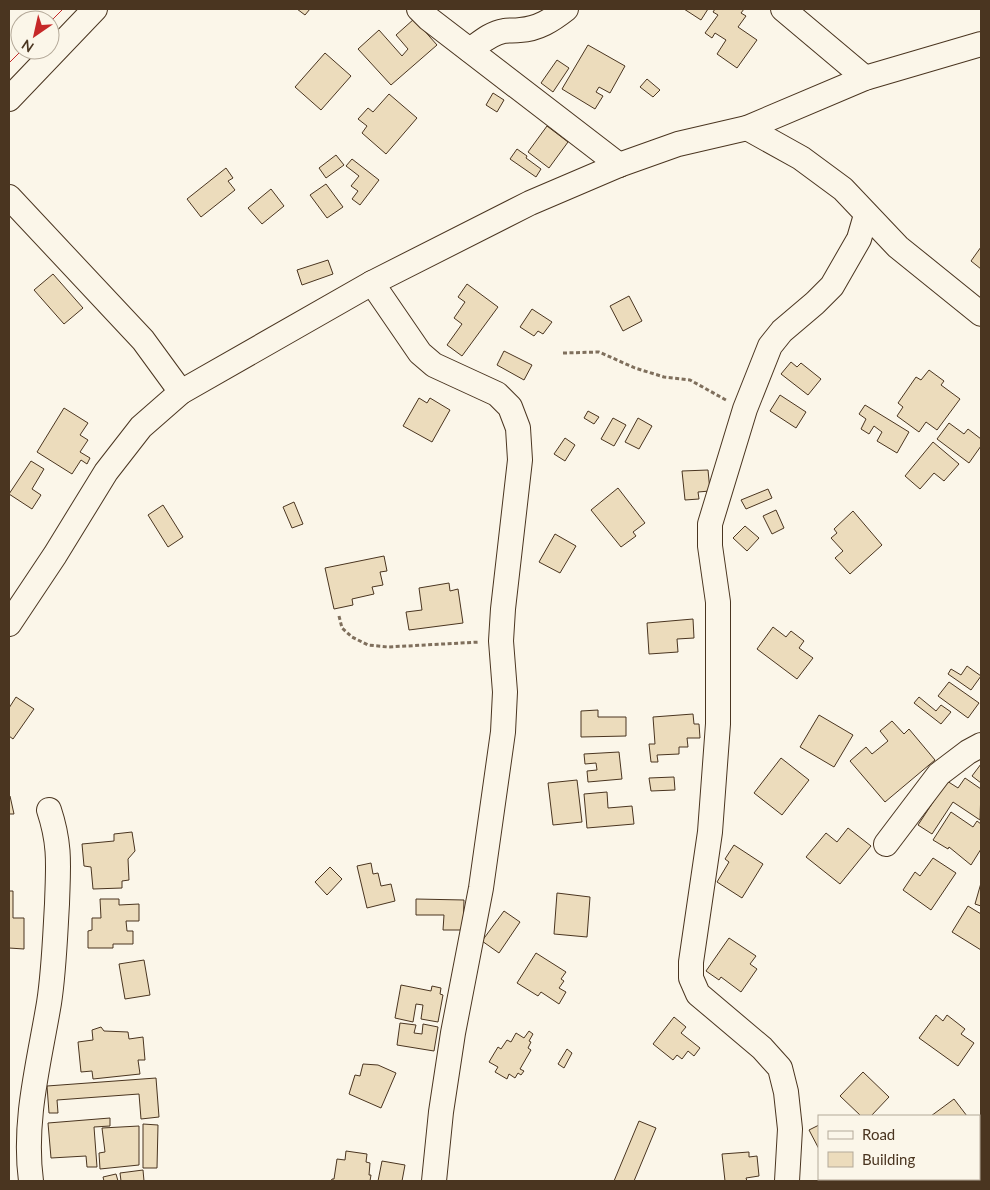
<svg xmlns="http://www.w3.org/2000/svg" width="990" height="1190" font-family="Lato,sans-serif">
	<style>
		.building { fill: #ecdcbc; stroke: #4a3520 }
		.lines { fill: none; stroke-linecap: round; stroke-linejoin: round }
		.minor-casing { stroke: #4a3520; stroke-width: 26 }
		.path { stroke: #7f6f5c; stroke-width: 3; stroke-dasharray: 4 2.5; stroke-linecap: butt }
		.minor { stroke: #fbf6e9; stroke-width: 24 }
		.power { stroke: #c62828; stroke-width: 1; stroke-dasharray: 18 4 2.5 4; stroke-linecap: butt }
	</style>
	<rect width="100%" height="100%" fill="#fbf6e9"/>
	<g class="building">
		<polygon points="297,9 310,9 305,15"/>
		<polygon points="684,9 708,9 701,20"/>
		<polygon points="715,9 744,9 741,13 746,16 738,27 757,40 737,68 717,54 726,40 715,33 712,38 705,33 718,15 713,12"/>
		<polygon points="414,19 437,45 391,85 358,49 379,30 402,56 408,49 396,35"/>
		<polygon points="588,45 625,66 610,93 599,87 596,92 603,96 595,109 562,89"/>
		<polygon points="325,53 351,76 321,110 295,87"/>
		<polygon points="557,60 569,68 553,92 541,83"/>
		<polygon points="647,79 660,90 653,97 640,87"/>
		<polygon points="493,93 504,100 497,112 486,105"/>
		<polygon points="389,94 417,118 386,154 362,133 367,126 358,119 368,108 373,112"/>
		<polygon points="547,126 568,142 549,168 528,152"/>
		<polygon points="517,149 527,156 526,158 541,169 536,177 510,159"/>
		<polygon points="336,155 344,165 326,178 319,168"/>
		<polygon points="352,159 379,180 360,205 352,199 358,191 351,186 359,176 346,166"/>
		<polygon points="226,168 233,178 228,181 235,190 201,217 187,199"/>
		<polygon points="326,184 343,207 327,218 310,195"/>
		<polygon points="271,189 284,206 262,224 248,208"/>
		<polygon points="981,247 981,269 971,261"/>
		<polygon points="328,260 333,274 302,285 297,270"/>
		<polygon points="53,274 83,308 64,324 34,290"/>
		<polygon points="467,284 498,307 462,356 447,345 462,324 454,318 465,302 458,297"/>
		<polygon points="629,296 642,321 623,331 610,306"/>
		<polygon points="532,309 552,322 543,334 538,331 534,336 520,327"/>
		<polygon points="504,351 532,365 524,380 497,365"/>
		<polygon points="791,362 797,367 801,363 821,379 808,395 781,374"/>
		<polygon points="929,370 944,381 941,385 960,399 937,430 926,422 919,432 897,416 903,407 898,403 916,377 921,380"/>
		<polygon points="780,395 806,412 796,428 770,411"/>
		<polygon points="419,398 427,403 430,398 450,410 432,442 403,426"/>
		<polygon points="865,405 909,432 897,453 877,441 882,432 874,426 869,434 861,429 866,419 859,414"/>
		<polygon points="64,408 88,423 80,435 88,440 80,452 90,458 87,464 81,460 72,474 37,452"/>
		<polygon points="588,411 599,417 594,424 584,418"/>
		<polygon points="613,418 626,425 614,446 601,439"/>
		<polygon points="638,418 652,426 639,449 625,442"/>
		<polygon points="949,423 964,434 968,429 981,439 981,446 969,463 937,439"/>
		<polygon points="565,438 575,445 565,461 554,454"/>
		<polygon points="933,442 959,464 944,481 934,473 920,489 905,476"/>
		<polygon points="31,461 44,469 32,489 41,495 32,509 9,494"/>
		<polygon points="708,470 710,491 698,492 699,499 685,500 682,471"/>
		<polygon points="618,488 645,523 633,532 636,536 621,547 591,510"/>
		<polygon points="768,489 772,498 746,509 741,500"/>
		<polygon points="294,502 303,524 292,528 283,507"/>
		<polygon points="163,505 183,537 168,547 148,515"/>
		<polygon points="776,510 784,528 772,534 763,516"/>
		<polygon points="853,511 882,545 850,574 835,558 843,551 831,538 837,533 834,529"/>
		<polygon points="745,526 759,538 747,551 733,538"/>
		<polygon points="555,534 576,546 560,573 539,562"/>
		<polygon points="384,556 387,571 380,572 383,585 372,587 374,594 352,599 353,605 334,609 325,568"/>
		<polygon points="449,583 450,591 458,589 463,623 409,630 406,612 422,610 419,588"/>
		<polygon points="693,619 694,638 677,639 678,652 649,654 647,623"/>
		<polygon points="773,627 786,637 791,631 804,641 799,648 813,658 797,679 757,649"/>
		<polygon points="967,666 981,676 971,690 948,674 951,669 961,675"/>
		<polygon points="949,682 979,703 968,718 938,696"/>
		<polygon points="16,697 34,709 13,739 9,736 9,708"/>
		<polygon points="919,697 936,711 941,705 951,712 941,724 914,703"/>
		<polygon points="598,710 598,717 626,717 626,736 581,737 581,711"/>
		<polygon points="693,714 694,724 699,724 700,738 687,738 688,747 679,747 679,754 657,755 658,762 651,762 649,744 655,744 653,717"/>
		<polygon points="819,715 853,735 834,767 800,747"/>
		<polygon points="892,721 904,734 909,729 935,760 885,802 850,761 866,747 872,754 888,741 880,731"/>
		<polygon points="619,752 622,779 588,782 587,771 597,770 596,763 585,764 584,754"/>
		<polygon points="781,758 809,780 782,815 754,793"/>
		<polygon points="981,764 981,783 972,776"/>
		<polygon points="674,777 675,790 651,791 649,778"/>
		<polygon points="965,778 981,789 980,820 953,802 932,834 918,825 947,781 958,788"/>
		<polygon points="577,780 582,822 553,825 548,783"/>
		<polygon points="607,792 608,808 632,806 634,824 587,828 584,794"/>
		<polygon points="9,796 10,796 14,814 9,814"/>
		<polygon points="951,812 973,827 977,821 981,824 981,849 971,865 949,847 948,849 933,840"/>
		<polygon points="848,828 871,846 840,884 806,857 826,833 837,842"/>
		<polygon points="132,832 135,851 128,859 129,880 122,881 122,888 93,889 91,867 84,866 82,844 114,841 114,834"/>
		<polygon points="734,845 763,864 742,898 717,882 729,862 725,859"/>
		<polygon points="933,858 956,873 931,910 903,890 915,872 920,876"/>
		<polygon points="371,863 373,874 378,873 381,886 391,884 395,901 367,908 357,866"/>
		<polygon points="330,867 342,879 327,895 315,882"/>
		<polygon points="981,883 981,906 975,904"/>
		<polygon points="9,891 13,891 13,918 24,918 24,949 9,948"/>
		<polygon points="557,893 590,897 587,937 554,934"/>
		<polygon points="100,899 119,899 119,905 139,904 139,921 126,921 127,931 133,931 133,944 113,944 113,948 88,948 88,931 92,930 92,918 101,918"/>
		<polygon points="416,899 464,900 463,930 443,930 444,915 416,915"/>
		<polygon points="968,906 981,914 981,950 952,932"/>
		<polygon points="504,911 520,922 499,953 482,941"/>
		<polygon points="729,938 756,956 750,964 757,969 741,992 721,977 719,980 706,971"/>
		<polygon points="536,953 566,972 561,979 564,981 559,988 566,992 559,1004 541,992 538,996 517,983"/>
		<polygon points="144,960 150,995 125,999 119,964"/>
		<polygon points="401,985 431,991 432,986 441,988 440,994 443,995 438,1022 421,1019 423,1005 416,1004 413,1022 395,1018"/>
		<polygon points="936,1015 943,1021 947,1015 965,1029 961,1034 974,1043 958,1066 919,1038"/>
		<polygon points="674,1017 686,1027 681,1033 700,1048 694,1056 688,1051 682,1059 677,1055 673,1060 653,1044"/>
		<polygon points="400,1023 416,1025 414,1033 422,1034 423,1024 438,1027 434,1051 397,1045"/>
		<polygon points="101,1027 104,1031 128,1032 129,1039 143,1037 145,1060 138,1060 140,1074 93,1079 92,1071 81,1072 78,1042 93,1040 92,1030"/>
		<polygon points="529,1031 533,1034 529,1041 531,1042 528,1048 531,1050 520,1069 524,1071 521,1075 518,1073 515,1078 509,1074 507,1079 495,1072 498,1067 489,1062 498,1047 501,1049 507,1040 511,1042 516,1033 524,1038"/>
		<polygon points="567,1049 572,1053 564,1068 558,1064"/>
		<polygon points="363,1064 378,1065 396,1073 381,1108 349,1094 355,1075 360,1076"/>
		<polygon points="863,1072 889,1097 871,1116 861,1116 840,1096"/>
		<polygon points="156,1078 159,1117 141,1119 139,1094 57,1100 58,1113 49,1113 47,1086"/>
		<polygon points="954,1099 967,1116 931,1116"/>
		<polygon points="110,1118 110,1126 94,1127 97,1167 87,1167 86,1156 51,1158 48,1123"/>
		<polygon points="639,1121 656,1128 634,1181 614,1181"/>
		<polygon points="143,1124 158,1125 157,1168 143,1168"/>
		<polygon points="819,1125 819,1149 809,1130"/>
		<polygon points="139,1126 139,1165 100,1169 99,1153 105,1152 102,1128"/>
		<polygon points="346,1151 367,1154 366,1162 370,1163 369,1175 371,1175 370,1181 331,1181 332,1179 334,1179 337,1159 345,1160"/>
		<polygon points="749,1152 749,1157 757,1156 759,1176 746,1178 747,1181 725,1181 722,1154"/>
		<polygon points="382,1161 405,1165 402,1181 378,1181"/>
		<polygon points="143,1170 144,1181 121,1181 120,1173"/>
		<polygon points="116,1174 118,1181 104,1181 103,1177"/>
		<polygon points="832,1179 856,1179 857,1181 832,1181"/>
	</g>
	<g class="lines">
		<defs>
			<g id="minor">
				<polyline points="419,9 429,19 619,165"/>
				<polyline points="783,9 865,78"/>
				<path d="M470 50C480 43 491 33 504 31 509 30 515 31 520 30 538 29 552 20 566 9"/>
				<polyline points="9,99 95,9"/>
				<polyline points="747,128 801,158 843,189 898,247 981,314"/>
				<polyline points="9,197 143,340 181,392"/>
				<polyline points="372,283 420,353 434,365 497,394 510,407 518,428 520,460 503,609 501,641 505,692 503,732 481,888 453,1033 441,1112 434,1181"/>
				<polyline points="9,624 55,555 106,472 141,427 181,392 372,283 530,203 619,165 678,144 747,128 865,78 981,44"/>
				<polyline points="886,844 939,774 968,752 981,745"/>
				<polyline points="979,1157 981,1155"/>
				<path d="M31 1181C23 1121 39 1063 49 1003 54 971 55 937 57 904 58 868 61 846 49 810"/>
				<polyline points="787,1181 790,1129 786,1092 780,1068 762,1048 698,994 691,978 691,962 710,832 718,724 718,602 710,546 710,524 745,409 770,346 782,331 815,303 832,286 859,239 866,215"/>
				<polyline points="950,1181 953,1179"/>
			</g>
		</defs>
		<use href="#minor" class="minor-casing"/>
		<g class="path">
			<polyline points="563,353 599,352 635,368 664,377 690,380 726,400"/>
			<polyline points="339,616 342,628 352,637 368,645 388,647 480,642"/>
		</g>
		<use href="#minor" class="minor"/>
		<g class="power">
			<polyline points="50,22 63,9"/>
			<polyline points="9,63 22,50"/>
		</g>
	</g>
	<rect width="990" height="1190" fill="none" stroke="#4a3520" stroke-width="20"/>
	<rect x="818" y="1115" width="162" height="65" fill="#fbf6e9" stroke="#b4a999"/>
	<rect x="828" y="1131" width="25" height="8" fill="#fbf6e9" stroke="#b4a999"/>
	<text x="862" y="1140" font-size="15" fill="#4a3520">Road</text>
	<rect x="828" y="1152" width="25" height="15" fill="#ecdcbc" stroke="#b4a999"/>
	<text x="862" y="1165" font-size="15" fill="#4a3520">Building</text>
	<g transform="translate(35 35) rotate(214)"><circle r="24" fill="#fbf6e9" stroke="#b4a999"/>
	<path d="M0-4L9 19L0 12L-9 19Z" fill="#c62828"/>
	<text y="-8" font-size="14" font-weight="bold" text-anchor="middle" fill="#4a3520">N</text>
	</g>
</svg>
